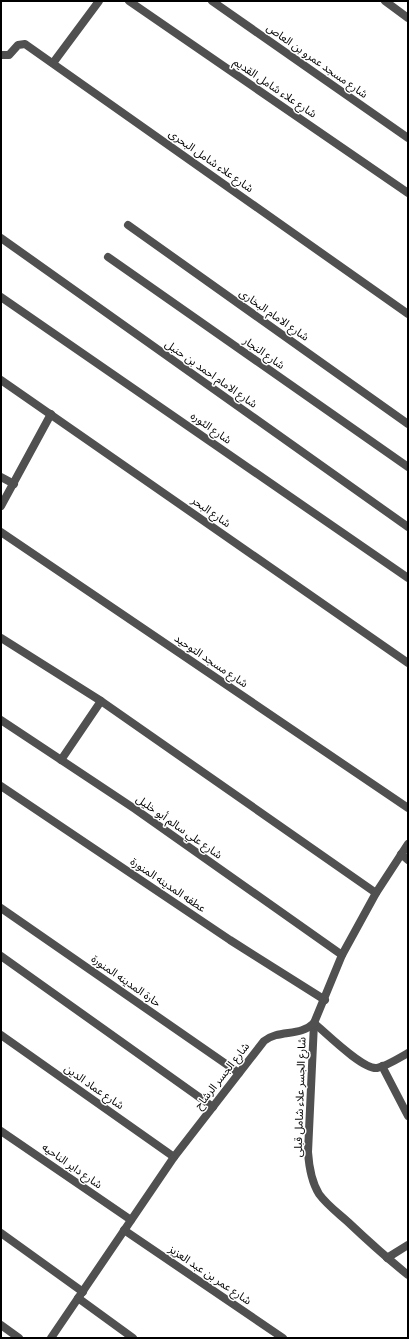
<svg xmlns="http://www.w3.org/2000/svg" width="409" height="1339" font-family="'Roboto Condensed','Noto Sans Arabic',sans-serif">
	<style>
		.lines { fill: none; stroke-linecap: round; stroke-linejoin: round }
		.minor { stroke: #505050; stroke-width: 8 }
		.labels { text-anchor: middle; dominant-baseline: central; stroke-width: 3; stroke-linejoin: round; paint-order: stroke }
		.street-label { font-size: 11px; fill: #000; stroke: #fff }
	</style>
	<rect width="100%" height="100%" fill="#fff"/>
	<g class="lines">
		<g class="minor">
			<polyline points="129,1 408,193"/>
			<polyline points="212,1 408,138"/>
			<polyline points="385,1 408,18"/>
			<polyline points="1,55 9,55 18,45 25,44 408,314"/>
			<polyline points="53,63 99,1"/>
			<polyline points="128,225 408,424"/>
			<polyline points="1,238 408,527"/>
			<polyline points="108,257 408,467"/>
			<polyline points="1,297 408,578"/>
			<polyline points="1,380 408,663"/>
			<polyline points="1,477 14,484"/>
			<polyline points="1,506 51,414"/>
			<polyline points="1,532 408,808"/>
			<polyline points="1,638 101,701 376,893"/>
			<polyline points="1,720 135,809 342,955"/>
			<polyline points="61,760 101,701"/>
			<polyline points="1,786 230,940 325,1000"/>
			<polyline points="401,854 408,860"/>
			<polyline points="1,908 239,1073"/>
			<polyline points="1,956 213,1107"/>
			<path d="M314 1023 308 1152C309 1167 311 1181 319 1194 327 1205 338 1213 348 1222 367 1240 387 1258 408 1275"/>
			<path d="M314 1023C326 1033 363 1070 377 1068 387 1066 399 1058 408 1053"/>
			<polyline points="1,1035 174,1157"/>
			<polyline points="382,1066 408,1116"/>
			<polyline points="1,1131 131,1220"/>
			<polyline points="124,1230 283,1338"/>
			<polyline points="1,1233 83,1292"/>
			<polyline points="387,1258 408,1245"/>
			<polyline points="78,1298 133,1338"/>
			<polyline points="1,1325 19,1338"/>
			<path d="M51 1338 174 1157 264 1041C279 1029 300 1037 314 1023L342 955 376 893 408 844"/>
		</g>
	</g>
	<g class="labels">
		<g class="street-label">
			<text transform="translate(317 61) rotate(35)">شارع مسجد عمرو بن العاص</text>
			<text transform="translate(275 88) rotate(34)">شارع علاء شامل القديم</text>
			<text transform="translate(211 161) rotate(35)">شارع علاء شامل البحرى</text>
			<text transform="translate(274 315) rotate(35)">شارع الامام البخارى</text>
			<text transform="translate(264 353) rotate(35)">شارع النجار</text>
			<text transform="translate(211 374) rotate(35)">شارع الامام احمد بن حنبل</text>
			<text transform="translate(211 428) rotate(35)">شارع الثوره</text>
			<text transform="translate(211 512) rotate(35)">شارع البحر</text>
			<text transform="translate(211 661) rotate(34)">شارع مسجد التوحيد</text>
			<text transform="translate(179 827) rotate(35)">شارع علي سالم أبو خليل</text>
			<text transform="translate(168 885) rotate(34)">عطفه المدينه المنورة</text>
			<text transform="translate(126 981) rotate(35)">حارة المدينه المنورة</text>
			<text transform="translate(222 1076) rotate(-52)">شارع الجسر الرشاح</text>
			<text transform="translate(94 1087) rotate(35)">شارع عماد الدين</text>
			<text transform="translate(300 1097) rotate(-88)">شارع الجسر علاء شامل قبلى</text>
			<text transform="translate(72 1166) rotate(35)">شارع داير الناحيه</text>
			<text transform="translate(210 1275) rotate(34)">شارع عمر بن عبد العزيز</text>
		</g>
	</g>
	<rect width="409" height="1339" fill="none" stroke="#000000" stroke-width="4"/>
</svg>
